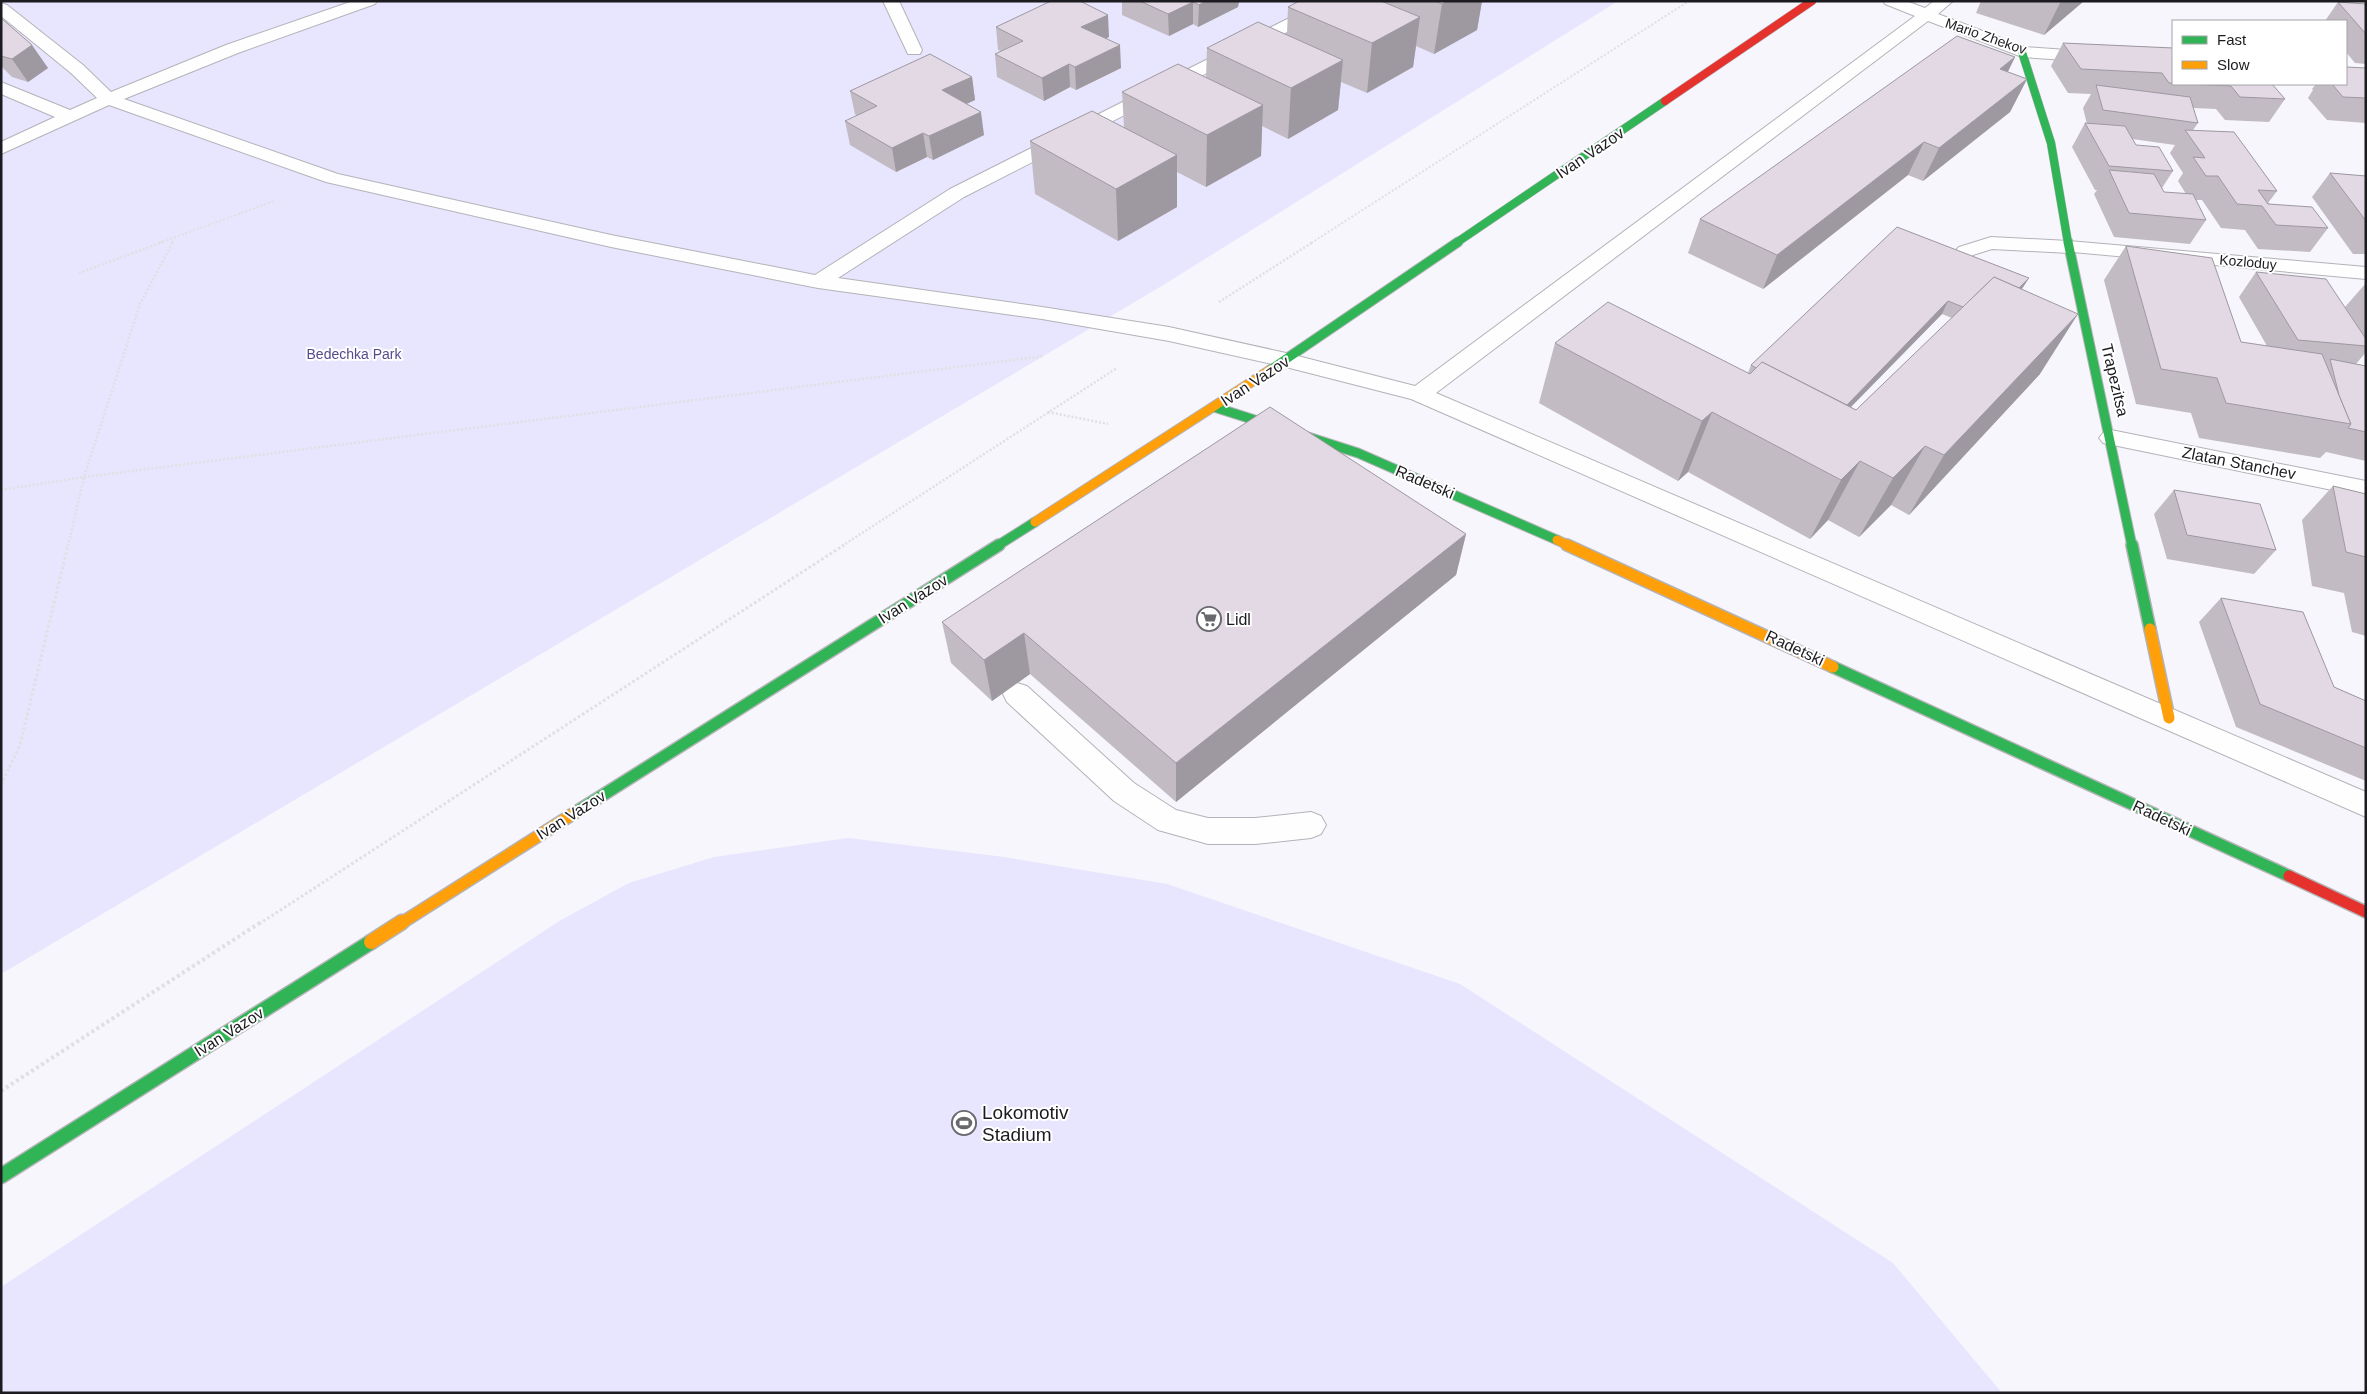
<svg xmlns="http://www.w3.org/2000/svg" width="2367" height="1394" font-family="Helvetica,sans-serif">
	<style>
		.green { fill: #e8e5fe }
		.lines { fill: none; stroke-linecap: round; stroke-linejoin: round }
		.lane-casing { stroke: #b3b3b8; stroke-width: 2 }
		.street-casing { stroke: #b3b3b8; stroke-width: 2 }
		.fast-far3-casing { stroke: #b3b3b8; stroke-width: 9 }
		.fast-far2-casing { stroke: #b3b3b8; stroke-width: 11 }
		.fast-far1-casing { stroke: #b3b3b8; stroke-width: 14 }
		.fast-casing { stroke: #b3b3b8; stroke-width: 17 }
		.slow-far2-casing { stroke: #b3b3b8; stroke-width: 11 }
		.slow-far1-casing { stroke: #b3b3b8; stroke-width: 14 }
		.slow-casing { stroke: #b3b3b8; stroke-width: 17 }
		.jam-far1-casing { stroke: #b3b3b8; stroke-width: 9 }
		.jam-casing { stroke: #b3b3b8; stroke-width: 14 }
		.path-far3 { stroke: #e0e0e2; stroke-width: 2; stroke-dasharray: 2 2; stroke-linecap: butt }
		.path-far2 { stroke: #e0e0e2; stroke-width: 2.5; stroke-dasharray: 2 2; stroke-linecap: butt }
		.path-far1 { stroke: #e0e0e2; stroke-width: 3; stroke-dasharray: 2.5 2.5; stroke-linecap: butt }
		.path { stroke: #e0e0e2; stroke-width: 4; stroke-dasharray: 3 3; stroke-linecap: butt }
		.lane { fill: #fefeff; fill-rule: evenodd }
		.street { fill: #fefeff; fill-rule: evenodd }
		.fast-far3 { stroke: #30b455; stroke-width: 8 }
		.fast-far2 { stroke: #30b455; stroke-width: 9 }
		.fast-far1 { stroke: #30b455; stroke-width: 11 }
		.fast { stroke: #30b455; stroke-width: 14 }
		.slow-far2 { stroke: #ff9f0a; stroke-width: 9 }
		.slow-far1 { stroke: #ff9f0a; stroke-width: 11 }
		.slow { stroke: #ff9f0a; stroke-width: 14 }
		.jam-far1 { stroke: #e5322d; stroke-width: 8 }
		.jam { stroke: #e5322d; stroke-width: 11 }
		.wall { fill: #c2bbc4; fill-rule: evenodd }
		.shaded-wall { fill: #9e98a0 }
		.building { fill: #e2d9e4; stroke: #9e98a0 }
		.labels { text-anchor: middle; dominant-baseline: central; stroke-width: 4; stroke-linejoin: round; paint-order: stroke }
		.far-street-label { font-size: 14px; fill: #1b1b20; stroke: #fff }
		.far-park-label { font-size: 14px; fill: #564a8d; stroke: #fff }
		.street-label { font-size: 16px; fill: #1b1b20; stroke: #fff }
		.poi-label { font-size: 16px; fill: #1b1b20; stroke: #fff; text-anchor: start }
		.near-poi-label { font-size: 19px; fill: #1b1b20; stroke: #fff; text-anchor: start }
	</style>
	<rect width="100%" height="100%" fill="#f6f6fc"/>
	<g class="green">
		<polygon points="1,1 1618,1 1165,284 1,974"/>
		<polygon points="848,838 1004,857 1167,884 1460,984 1893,1263 2002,1393 1,1393 1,1287 561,920 629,883 714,857"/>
	</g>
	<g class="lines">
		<defs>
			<g id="lane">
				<polygon points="353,1 377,1 375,4 238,53 124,99 338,174 611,235 815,275 950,189 1323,1 1344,1 1342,4 964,197 838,278 1042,307 1169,327 1286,353 1294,355 1297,360 1294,365 1286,367 1169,341 1042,319 818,288 611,247 326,182 109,105 1,154 1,142 55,117 1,94 1,82 70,110 97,98 71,73 1,16 1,3 7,5 83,65 111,92 226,45"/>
				<polygon points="883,1 899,1 922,50 920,54 908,54"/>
				<polygon points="1991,237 2069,241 2076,243 2079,247 2076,251 2069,253 1992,249 1973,255 1960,267 1953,269 1946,267 1943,263 1959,247"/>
				<polygon points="1017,683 1027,686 1134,783 1176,810 1208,818 1255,818 1311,812 1321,816 1326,825 1321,834 1311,838 1255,844 1208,844 1158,830 1114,801 1007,702 1003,694 1007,686"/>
			</g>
			<g id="street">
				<polygon points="1883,1 1906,1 1925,8 1934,1 1953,1 1938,14 2025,47 2095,52 2101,53 2104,57 2101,61 2095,62 2022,57 1928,21 1436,393 2366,792 2366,817 1411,399 1278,365 1275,360 1278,355 1286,353 1415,386 1915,16 1885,4"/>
				<polygon points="2069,241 2366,267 2366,279 2062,251 2059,247 2062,243"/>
				<polygon points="2111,430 2366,481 2366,497 2103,443 2099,438 2103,433"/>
			</g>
			<g id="fast-far3">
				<polyline points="2022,52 2051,143 2068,243"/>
				<polyline points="1456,243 1665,101"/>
			</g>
			<g id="fast-far2">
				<polyline points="2068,242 2132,546"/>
				<polyline points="1270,370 1458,242"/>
				<polyline points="1214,407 1358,453 1557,540"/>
				<polyline points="997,546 1035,522"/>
			</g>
			<g id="fast-far1">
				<polyline points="2132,545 2150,629"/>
				<polyline points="1833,667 2289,876"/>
				<polyline points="576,812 999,545"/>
			</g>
			<polyline id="fast" points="1,1176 371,942"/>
			<g id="slow-far2">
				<polyline points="1035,522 1270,370"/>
				<polyline points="1557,540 1570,546"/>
			</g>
			<g id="slow-far1">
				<polyline points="1567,545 1833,667"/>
				<polyline points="2150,629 2169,718"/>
				<polyline points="400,924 576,812"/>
			</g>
			<polyline id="slow" points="371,942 402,922"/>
			<polyline id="jam-far1" points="1665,101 1812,1"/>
			<polyline id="jam" points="2289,876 2366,912"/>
		</defs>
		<use href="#lane" class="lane-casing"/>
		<use href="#street" class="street-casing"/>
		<use href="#fast-far3" class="fast-far3-casing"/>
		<use href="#fast-far2" class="fast-far2-casing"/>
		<use href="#fast-far1" class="fast-far1-casing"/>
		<use href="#fast" class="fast-casing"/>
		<use href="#slow-far2" class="slow-far2-casing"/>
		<use href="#slow-far1" class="slow-far1-casing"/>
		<use href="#slow" class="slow-casing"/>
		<use href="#jam-far1" class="jam-far1-casing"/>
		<use href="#jam" class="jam-casing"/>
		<g class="path-far3">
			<polyline points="159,243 274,201"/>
			<polyline points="172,243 174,240"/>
			<polyline points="1311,243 1689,1"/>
		</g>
		<g class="path-far2">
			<polyline points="79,273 163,242"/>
			<polyline points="1219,302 1313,242"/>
			<polyline points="1048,412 1108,424"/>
			<polyline points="1,490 84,477 1044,356"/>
			<polyline points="68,546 84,477 140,304 173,242"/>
			<polyline points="842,546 1117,368"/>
		</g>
		<g class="path-far1">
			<polyline points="1,785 20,745 68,545"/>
			<polyline points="259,924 844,545"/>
		</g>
		<polyline class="path" points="1,1091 261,922"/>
		<use href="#lane" class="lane"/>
		<use href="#street" class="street"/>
		<use href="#fast-far3" class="fast-far3"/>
		<use href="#fast-far2" class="fast-far2"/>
		<use href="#fast-far1" class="fast-far1"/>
		<use href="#fast" class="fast"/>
		<use href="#slow-far2" class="slow-far2"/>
		<use href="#slow-far1" class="slow-far1"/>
		<use href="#slow" class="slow"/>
		<use href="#jam-far1" class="jam-far1"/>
		<use href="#jam" class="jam"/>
	</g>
	<g class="wall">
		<polygon points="1122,1 1239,1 1238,7 1198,27 1193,24 1169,36 1122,15"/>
		<polygon points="1299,1 1482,1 1477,30 1434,54 1416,46 1413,67 1367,93 1341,82 1338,110 1288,139 1262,126 1261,156 1206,187 1177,172 1177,207 1118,241 1035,194 1030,141 1124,127 1122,92 1206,77 1207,48 1287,34 1288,7"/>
		<polygon points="1981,1 2084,1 2044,35 1976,13"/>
		<polygon points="2338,2 2366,4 2366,64 2355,63 2346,52 2346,21 2325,21"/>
		<polygon points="1,18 48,68 28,82 12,77 1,66"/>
		<polygon points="996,27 1109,37 1106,39 1121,68 1076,90 1070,87 1044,101 997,77 995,54 1001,51 998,50"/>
		<path d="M2063 43 2173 48V84H2272L2285 99 2269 122 2225 120 2216 109 2193 108 2198 123 2193 130 2277 191 2268 203 2328 228 2310 252 2258 249 2245 230 2221 228 2202 200H2196L2206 220 2190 244 2114 237 2094 194 2097 190H2095L2072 147 2085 123 2087 124 2083 108 2091 94 2068 93 2051 66ZM2132 139 2175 145 2170 153 2183 173 2178 181 2186 194 2164 192 2162 188 2173 171 2136 145Z"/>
		<polygon points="2015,57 2008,72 2027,79 2010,112 1923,181 1908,175 1763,289 1688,253 1700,219"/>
		<polygon points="2366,68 2366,123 2327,120 2308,98 2313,90 2312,89 2316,84 2346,84"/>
		<polygon points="972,77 975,100 966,104 984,135 933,160 927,157 896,172 850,145 845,121 857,116 855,114 850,91"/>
		<polygon points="2330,173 2366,176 2366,254 2353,254 2312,197"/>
		<path d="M1897 227 2029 278 2022 289 2040 374 1909 515 1891 505 1859 537 1828 520 1810 539 1688 472 1678 481 1539 403 1555 343 1748 373 1751 365ZM1942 314 1952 318 1856 410 1851 407Z"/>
		<polygon points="2126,246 2241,342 2267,346 2239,297 2256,272 2354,321 2345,307 2366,283 2366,352 2356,364 2366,366 2366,461 2326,452 2320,458 2199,438 2191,413 2136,404 2104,280"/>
		<polygon points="2333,486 2366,494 2366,636 2352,632 2344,593 2312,586 2302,520"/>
		<polygon points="2174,490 2276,550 2254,574 2167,559 2154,514"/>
		<polygon points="1466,534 1456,575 1176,802 1030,674 992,701 951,663 942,622"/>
		<polygon points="2221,598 2334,687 2366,701 2366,781 2236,727 2199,622"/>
	</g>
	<g class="shaded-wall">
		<polygon points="1205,1 1239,1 1238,7 1198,27 1199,5"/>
		<polygon points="1447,1 1482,1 1477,30 1434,54 1442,4"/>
		<polygon points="2061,1 2084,1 2044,35"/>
		<polygon points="1193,2 1193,24 1169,36 1168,14"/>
		<polygon points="1108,15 1109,37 1083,49 1081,27"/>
		<polygon points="1420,17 1413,67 1367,93 1372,43"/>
		<polygon points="32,45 48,68 28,82 12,59"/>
		<polygon points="1120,45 1121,68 1076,90 1075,67"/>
		<polygon points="2015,57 1999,89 2000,69"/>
		<polygon points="1343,60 1338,110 1288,139 1291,88"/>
		<polygon points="1069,64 1070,87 1044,101 1042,78"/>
		<polygon points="972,77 975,100 945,114 942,90"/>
		<polygon points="2027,79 2010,112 1923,181 1939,148"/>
		<polygon points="1263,105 1261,156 1206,187 1207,135"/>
		<polygon points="981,112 984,135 933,160 929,136"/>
		<polygon points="923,133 927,157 896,172 892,148"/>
		<polygon points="1924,142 1908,175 1763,289 1777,255"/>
		<polygon points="1177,155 1177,207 1118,241 1116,189"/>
		<polygon points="2029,278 2021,290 1990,319"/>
		<polygon points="1948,301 1942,314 1839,419 1845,407"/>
		<polygon points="2078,314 2040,374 1909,515 1944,455"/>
		<polygon points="1712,412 1688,472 1678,481 1702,421"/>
		<polygon points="1925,446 1891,505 1859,537 1893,478"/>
		<polygon points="1860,461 1828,520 1810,539 1841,480"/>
		<polygon points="1466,534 1456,575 1176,802 1176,763"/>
		<polygon points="1024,633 1030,674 992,701 984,660"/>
	</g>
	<g class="building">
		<polygon points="1051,1 1080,1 1108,15 1081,27 1120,45 1075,67 1069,64 1042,78 995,54 1023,41 996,27"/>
		<polygon points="1140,1 1205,1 1199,5 1193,2 1168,14"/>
		<polygon points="1299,1 1381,1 1420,17 1372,43 1288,7"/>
		<polygon points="1435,1 1447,1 1442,4"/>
		<polygon points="2338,2 2366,4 2366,34"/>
		<polygon points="1,18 32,45 12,59 1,56"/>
		<polygon points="1258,22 1343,60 1291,88 1207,48"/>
		<polygon points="1957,36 2015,57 2000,69 2027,79 1939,148 1924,142 1777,255 1700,219"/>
		<polygon points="2063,43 2173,48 2173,83 2169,83 2162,73 2081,69"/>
		<polygon points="930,54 972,77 942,90 981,112 929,136 923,133 892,148 845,121 877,106 850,91"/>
		<polygon points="1178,64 1263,105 1207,135 1122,92"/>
		<polygon points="2346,67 2366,68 2366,98 2343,97 2332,84 2346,84"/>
		<polygon points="2187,84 2272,84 2285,99 2240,97 2231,86"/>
		<polygon points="2096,85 2190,97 2198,123 2103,110"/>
		<polygon points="1092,111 1177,155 1116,189 1030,141"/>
		<polygon points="2085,123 2125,126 2136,145 2159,147 2173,171 2109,166"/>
		<polygon points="2185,130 2234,132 2277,191 2258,190 2268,204 2312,207 2328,228 2276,225 2262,206 2237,204 2218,176 2206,176 2193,157 2205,158"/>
		<polygon points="2109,170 2154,174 2164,192 2193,194 2206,220 2129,213"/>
		<polygon points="2330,173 2366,176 2366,221"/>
		<polygon points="1897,227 2029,278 2019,288 1994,277 1963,307 1948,301 1847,405 1762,362 1756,368 1751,365"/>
		<polygon points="2126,246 2212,258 2241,342 2322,354 2351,424 2226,403 2217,378 2161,369"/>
		<polygon points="2256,272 2326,279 2366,339 2366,346 2298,340"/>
		<polygon points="1994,277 2078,314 1944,455 1925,446 1893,478 1860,461 1841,480 1712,412 1702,421 1555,343 1608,302 1750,374 1762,362 1856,410"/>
		<polygon points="2330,359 2366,366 2366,432 2348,428 2351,424 2339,395"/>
		<polygon points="1270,407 1466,534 1176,763 1024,633 984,660 942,622"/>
		<polygon points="2333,486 2366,494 2366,557 2346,552"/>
		<polygon points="2174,490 2260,504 2276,550 2187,535"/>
		<polygon points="2221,598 2303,612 2334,687 2366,701 2366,748 2260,704"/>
	</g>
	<defs>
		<symbol id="supermarket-ring" viewBox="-11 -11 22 22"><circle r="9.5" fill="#fff" stroke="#68686d" stroke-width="1.5"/><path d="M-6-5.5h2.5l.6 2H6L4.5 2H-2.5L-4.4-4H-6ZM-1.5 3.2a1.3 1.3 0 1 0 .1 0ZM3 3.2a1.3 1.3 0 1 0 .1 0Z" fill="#68686d"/></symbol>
		<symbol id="stadium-ring" viewBox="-11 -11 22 22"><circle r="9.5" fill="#fff" stroke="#68686d" stroke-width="1.5"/><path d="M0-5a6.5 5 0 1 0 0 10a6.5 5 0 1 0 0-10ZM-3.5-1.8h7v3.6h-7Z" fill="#68686d"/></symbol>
	</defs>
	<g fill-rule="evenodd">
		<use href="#supermarket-ring" x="1195" y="605" width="28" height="28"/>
		<use href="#stadium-ring" x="950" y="1109" width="28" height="28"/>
	</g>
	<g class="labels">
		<g class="far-street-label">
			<text transform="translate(1986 36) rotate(19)">Mario Zhekov</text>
			<text transform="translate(2248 262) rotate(5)">Kozloduy</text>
		</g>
		<g class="far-park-label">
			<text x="354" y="354">Bedechka Park</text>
		</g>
		<g class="street-label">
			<text transform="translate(1590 153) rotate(-34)">Ivan Vazov</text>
			<text transform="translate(2115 380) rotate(77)">Trapezitsa</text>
			<text transform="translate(1255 381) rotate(-33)">Ivan Vazov</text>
			<text transform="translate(2239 463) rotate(11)">Zlatan Stanchev</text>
			<text transform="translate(1425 482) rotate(23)">Radetski</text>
			<text transform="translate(913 599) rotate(-32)">Ivan Vazov</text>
			<text transform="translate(1795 648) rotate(25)">Radetski</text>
			<text transform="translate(571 815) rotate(-32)">Ivan Vazov</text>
			<text transform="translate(2162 818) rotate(25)">Radetski</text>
			<text transform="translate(229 1032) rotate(-32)">Ivan Vazov</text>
		</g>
		<g class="poi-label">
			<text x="1226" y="619">Lidl</text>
		</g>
		<g class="near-poi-label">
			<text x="982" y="1112">Lokomotiv<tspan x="982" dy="22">Stadium</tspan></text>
		</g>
	</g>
	<rect width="2367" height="1394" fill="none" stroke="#1b1b20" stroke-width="5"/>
	<rect x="2172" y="20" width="175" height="65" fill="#ffffff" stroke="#a4a4a6"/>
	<rect x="2182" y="36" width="25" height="8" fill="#30b455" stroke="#a4a4a6"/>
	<text x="2217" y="45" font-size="15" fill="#1b1b20">Fast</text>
	<rect x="2182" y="61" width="25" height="8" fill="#ff9f0a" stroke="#a4a4a6"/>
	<text x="2217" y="70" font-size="15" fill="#1b1b20">Slow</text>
</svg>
